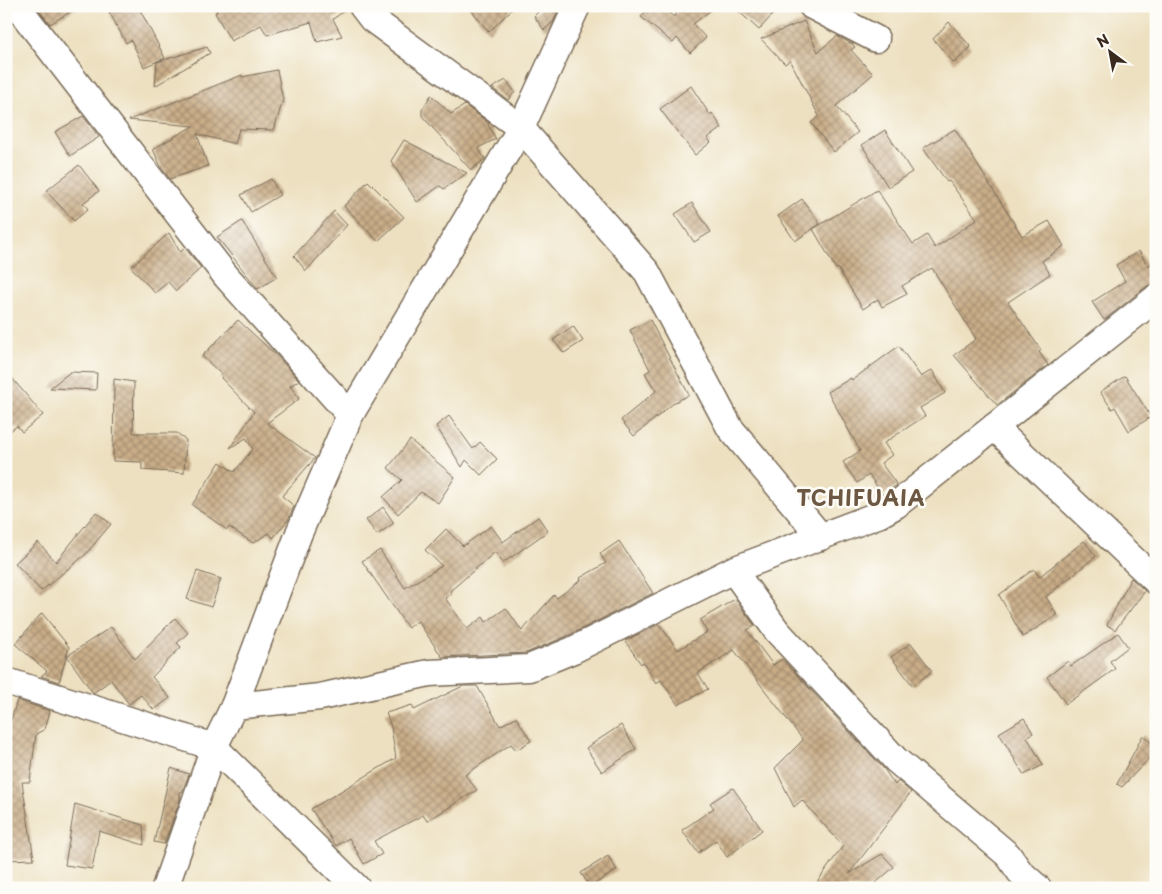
<svg xmlns="http://www.w3.org/2000/svg" width="1162" height="894" font-family="'Playpen Sans',sans-serif">
	<style>
		.building { fill: url(#building-cross-hatch) }
		.lines { fill: none; stroke-linecap: round; stroke-linejoin: round }
		.street-casing { stroke: #796a57; stroke-width: 29 }
		.street { stroke: #fff; stroke-width: 26 }
		.labels { text-anchor: middle; dominant-baseline: central; stroke-width: 5; stroke-linejoin: round; paint-order: stroke }
		.district-label { font-size: 21px; font-weight: bold; letter-spacing: 1px; fill: #6d5843; stroke: #fdfcf7 }
	</style>
	<defs>
		<pattern id="building-cross-hatch" width="8" height="8" patternUnits="userSpaceOnUse" patternTransform="scale(1.25)"><rect width="8" height="8" fill="#c9ad88"/><path d="M0 0l8 8M0 8l8-8" fill="none" stroke="#a48d6f"/></pattern>
	</defs>
	<rect width="100%" height="100%" fill="#fdfcf7"/>
	<filter id="ink" filterUnits="userSpaceOnUse"><feTurbulence type="fractalNoise" baseFrequency=".02" numOctaves="2"/><feDisplacementMap in="SourceGraphic" scale="10" xChannelSelector="R" yChannelSelector="G"/><feConvolveMatrix kernelMatrix="1 2 1 2 8 2 1 2 1" color-interpolation-filters="sRGB"/></filter>
	<filter id="wash" filterUnits="userSpaceOnUse"><feTurbulence type="fractalNoise" baseFrequency=".0096" numOctaves="4" result="noise"/><feDisplacementMap in="SourceGraphic" scale="20" xChannelSelector="R" yChannelSelector="G"/><feGaussianBlur stdDeviation="1.12" result="paint"/><feColorMatrix in="noise" values="0 0 0 0 0 0 0 0 0 0 0 0 0 0 0 0 0 1.4 0 .05"/><feComposite in="paint" operator="in"/></filter>
	<g filter="url(#wash)">
		<rect width="100%" height="100%" fill="#ede0c0"/>
		<g id="blocks">
			<g class="building">
				<polygon points="36,6 80,6 50,24"/>
				<polygon points="106,6 138,6 165,58 144,67 131,40 126,43"/>
				<polygon points="214,6 347,6 347,9 333,19 342,36 317,42 311,22 267,35 261,25 231,41 215,13 217,12"/>
				<polygon points="468,6 515,6 489,32"/>
				<polygon points="544,6 560,6 553,22 544,30 534,16"/>
				<polygon points="649,6 660,6 674,17 681,6 716,6 693,24 706,38 690,53 677,38 673,43 641,17"/>
				<polygon points="733,6 780,6 759,30"/>
				<polygon points="804,21 818,52 837,36 852,44 855,47 851,50 873,74 836,106 858,132 834,152 811,123 819,116 790,60 785,64 761,39"/>
				<polygon points="949,22 971,47 954,63 933,39"/>
				<polygon points="207,47 210,53 155,86 157,62"/>
				<polygon points="277,70 283,100 274,130 239,129 235,144 197,134 208,166 170,179 161,167 153,149 193,126 129,120 242,75 242,77"/>
				<polygon points="506,80 515,92 508,100 492,88"/>
				<polygon points="691,86 710,115 712,113 722,128 707,138 711,142 695,155 660,109"/>
				<polygon points="431,95 451,114 465,105 489,123 488,125 496,139 478,148 485,159 471,170 422,116 422,110"/>
				<polygon points="83,116 99,137 70,156 55,132"/>
				<polygon points="955,129 1022,236 1049,221 1064,246 1042,261 1050,274 1008,302 1041,350 1039,352 1048,365 997,405 954,355 976,339 932,268 902,286 907,294 882,307 878,299 863,309 838,268 836,269 813,229 877,190 913,244 927,235 935,248 977,219 949,181 947,182 923,148"/>
				<polygon points="885,130 912,172 888,187 862,145"/>
				<polygon points="404,140 467,173 444,189 440,186 417,202 391,161"/>
				<polygon points="79,165 99,191 83,203 88,209 74,221 46,191"/>
				<polygon points="271,179 280,195 251,212 241,195"/>
				<polygon points="368,181 404,217 378,241 344,206"/>
				<polygon points="802,199 820,224 795,241 778,216"/>
				<polygon points="692,203 711,232 694,242 675,214"/>
				<polygon points="334,211 347,225 306,271 294,256"/>
				<polygon points="242,221 277,277 258,289 217,237"/>
				<polygon points="169,233 180,252 185,248 201,268 176,291 168,282 155,293 131,267"/>
				<polygon points="1139,251 1148,266 1156,260 1156,283 1147,286 1104,320 1092,302 1125,281 1116,265"/>
				<polygon points="238,320 276,355 299,380 290,386 299,399 267,423 315,458 282,496 294,506 288,520 273,538 269,533 253,543 229,527 227,530 192,505 220,462 234,472 253,449 246,438 230,448 254,412 221,378 223,376 202,356"/>
				<polygon points="650,320 689,395 675,402 634,436 621,420 656,391 645,373 650,370 630,330"/>
				<polygon points="573,326 583,341 564,353 553,340"/>
				<polygon points="899,346 921,377 932,370 945,393 920,408 925,416 884,443 892,455 881,463 897,485 883,495 869,475 857,483 843,462 860,451 828,392 851,378 852,380"/>
				<polygon points="6,371 43,415 22,432 17,426 6,434"/>
				<polygon points="70,372 97,373 96,390 50,388"/>
				<polygon points="1125,376 1151,417 1129,431 1115,407 1112,409 1100,392"/>
				<polygon points="114,379 134,382 133,433 177,433 186,440 184,473 142,470 142,462 113,461"/>
				<polygon points="449,416 473,449 480,442 497,459 481,475 466,460 462,467 436,426"/>
				<polygon points="410,440 455,477 438,503 421,492 398,514 383,497 402,480 388,468"/>
				<polygon points="383,507 394,523 377,535 366,520"/>
				<polygon points="96,512 111,524 85,555 41,591 15,563 38,542 56,562"/>
				<polygon points="538,517 548,531 503,563 495,552 450,591 452,594 445,598 467,629 483,617 486,622 506,608 522,631 554,595 557,598 581,580 580,578 606,563 600,554 619,541 653,593 567,636 526,653 442,657 418,621 408,628 362,561 380,550 405,588 442,566 425,550 446,529 463,546 491,526 503,542"/>
				<polygon points="1084,541 1096,556 1046,597 1057,615 1023,637 999,595 1034,569 1039,577"/>
				<polygon points="197,571 221,579 211,607 187,599"/>
				<polygon points="1131,578 1145,591 1115,630 1107,625"/>
				<polygon points="735,599 755,626 747,630 773,665 782,659 884,769 895,785 898,781 911,792 849,874 882,854 894,867 870,888 813,888 843,846 802,800 794,807 775,768 803,740 734,650 698,673 708,689 678,705 661,680 656,683 643,662 641,664 625,641 659,624 678,650 707,632 700,620"/>
				<polygon points="42,613 69,647 59,682 41,676 47,671 15,644"/>
				<polygon points="175,618 188,633 177,643 181,647 152,677 170,698 154,710 141,695 129,704 111,680 93,693 67,656 111,627 135,659"/>
				<polygon points="1118,633 1128,647 1110,661 1115,669 1066,704 1047,677 1068,661 1071,666"/>
				<polygon points="911,643 932,671 913,686 891,657"/>
				<polygon points="463,686 477,686 500,726 516,717 531,741 516,750 511,744 465,775 477,790 427,821 423,815 374,841 382,854 364,864 349,838 336,846 311,809 396,758 391,727 386,713 412,705 414,710"/>
				<polygon points="17,700 50,711 45,729 36,734 30,782 22,782 34,859 6,860 6,746 10,723"/>
				<polygon points="1024,718 1033,733 1027,737 1043,765 1024,775 999,733"/>
				<polygon points="621,725 636,749 602,772 586,748"/>
				<polygon points="1143,735 1156,747 1156,751 1122,787 1117,784"/>
				<polygon points="171,768 189,774 182,792 180,792 180,800 164,844 154,842"/>
				<polygon points="733,788 762,830 727,857 716,840 698,853 682,830 714,808 710,803"/>
				<polygon points="75,804 143,825 144,845 99,831 92,869 65,865"/>
				<polygon points="608,856 617,870 590,887 581,873"/>
			</g>
		</g>
	</g>
	<g filter="url(#ink)">
		<use href="#blocks" fill-opacity="0" stroke="#796a57" stroke-width="1"/>
		<g class="lines">
			<defs>
				<g id="street">
					<polyline points="17,6 226,276 350,415"/>
					<polyline points="362,6 372,19 521,128 647,272 730,428 821,537"/>
					<polyline points="812,6 876,39"/>
					<polyline points="994,427 1156,581"/>
					<polyline points="733,570 777,631 896,760 1008,855 1020,872 1038,888"/>
					<polyline points="6,681 214,747 357,888"/>
					<polyline points="234,706 320,697 429,673 529,668 573,650 733,570 880,514 896,505 1156,298"/>
					<polyline points="165,888 214,747 234,706 299,533 350,415 521,128 577,6"/>
				</g>
			</defs>
			<use href="#street" class="street-casing"/>
			<use href="#street" class="street"/>
		</g>
	</g>
	<g class="labels">
		<g class="district-label">
			<text x="861" y="497">TCHIFUAIA</text>
		</g>
	</g>
	<rect width="1162" height="894" fill="none" stroke="#fdfcf7" stroke-width="25"/>
	<g transform="translate(1110 52) rotate(328)" stroke="#fdfcf7" stroke-width="4" paint-order="stroke">
	<path d="M0-4L9 19L0 12L-9 19Z" fill="#3b2a1e"/>
	<text y="-8" font-size="14" font-weight="bold" text-anchor="middle" fill="#3b2a1e">N</text>
	</g>
</svg>
